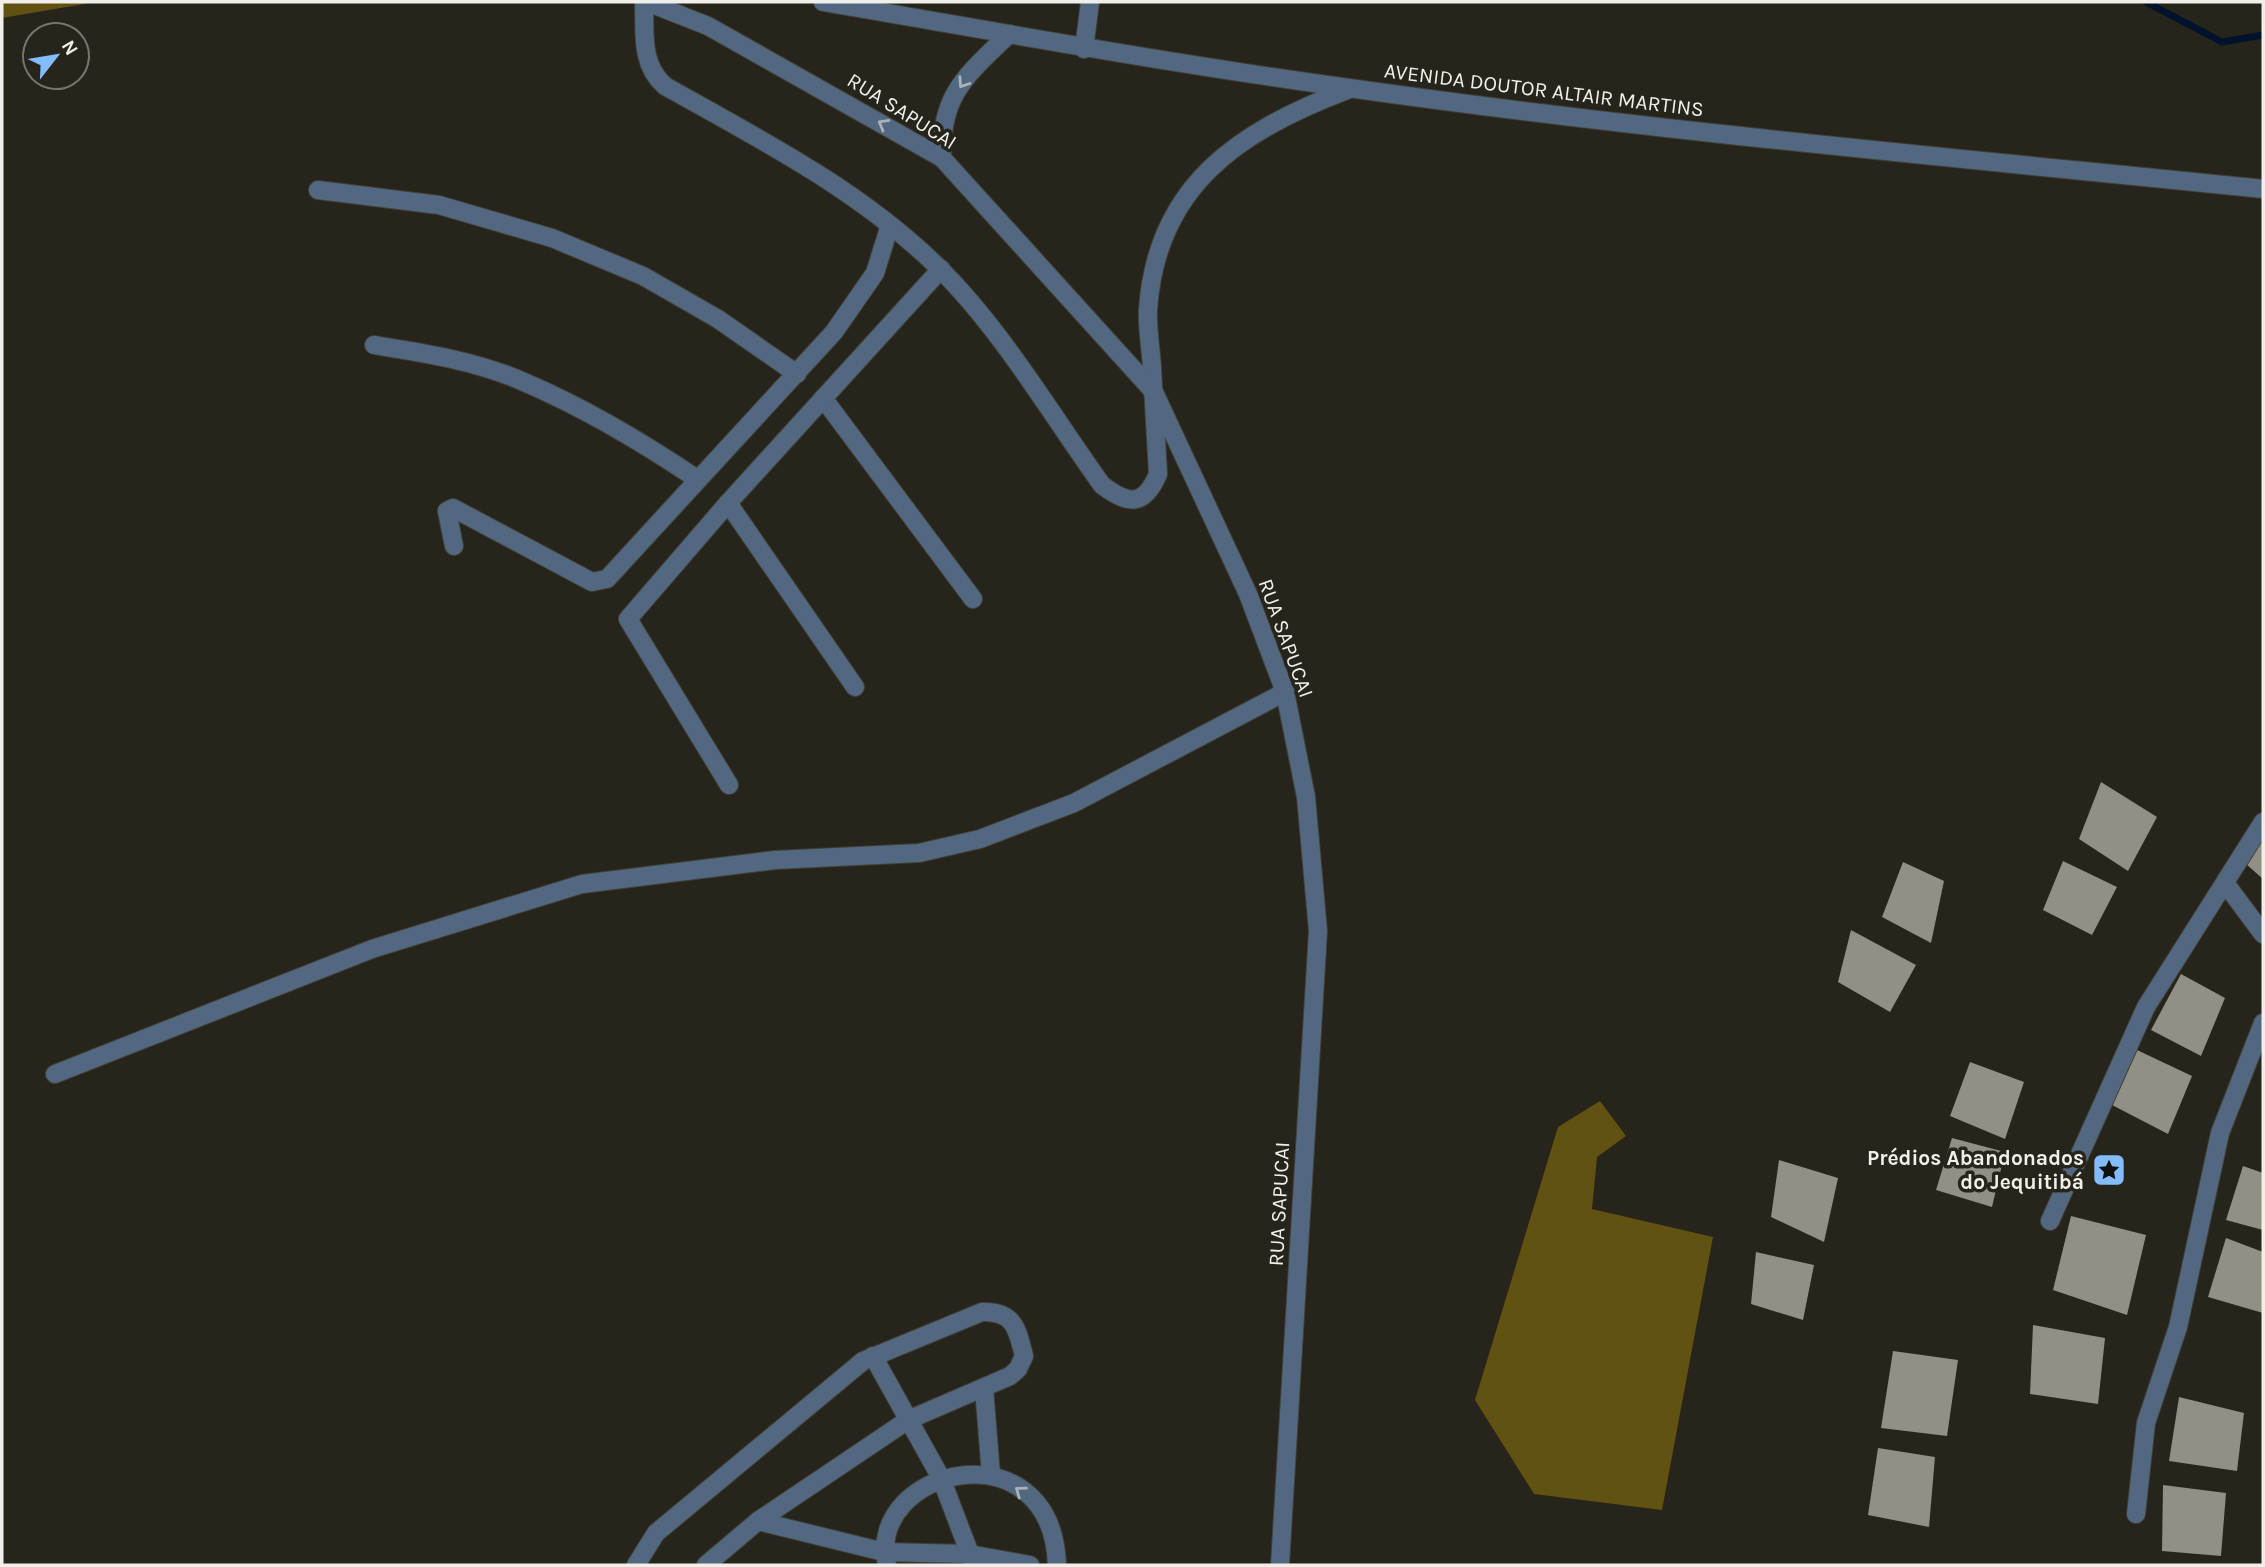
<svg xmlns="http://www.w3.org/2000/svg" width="2265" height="1567" font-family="Karla,sans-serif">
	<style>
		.forest { fill: #615211 }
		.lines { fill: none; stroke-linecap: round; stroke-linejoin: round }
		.stream { stroke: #00122c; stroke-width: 7 }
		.building { fill: #928f84 }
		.minor-casing { stroke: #424038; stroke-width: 20 }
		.minor { stroke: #526880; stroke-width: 18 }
		.oneway { stroke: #a9b2ba }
		.labels { text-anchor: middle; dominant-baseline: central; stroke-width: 7; stroke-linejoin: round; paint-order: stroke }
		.street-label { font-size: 21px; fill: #f0efe9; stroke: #26241b }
		.poi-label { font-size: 21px; font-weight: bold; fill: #f0efe9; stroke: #26241b; text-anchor: end }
	</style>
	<rect width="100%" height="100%" fill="#26241b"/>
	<g class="forest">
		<polygon points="2,2 96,2 2,18"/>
		<polygon points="1600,1101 1626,1136 1597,1157 1592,1209 1713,1237 1662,1510 1534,1494 1475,1400 1558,1127"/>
	</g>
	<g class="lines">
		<polyline class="stream" points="2146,2 2222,42 2263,35"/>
	</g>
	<g class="building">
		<polygon points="2101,782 2157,817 2128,871 2079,839"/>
		<polygon points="2263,838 2263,879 2246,864"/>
		<polygon points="2063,861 2117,887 2092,935 2043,910"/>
		<polygon points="1903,862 1944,881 1931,943 1882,917"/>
		<polygon points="1851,930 1916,965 1890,1012 1838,982"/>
		<polygon points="2181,974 2225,998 2201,1056 2151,1030"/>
		<polygon points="2137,1050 2192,1076 2168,1134 2112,1105"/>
		<polygon points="1970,1062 2024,1082 2005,1139 1950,1116"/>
		<polygon points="1952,1138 2005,1152 1992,1207 1936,1190"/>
		<polygon points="1779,1160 1838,1178 1824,1242 1771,1217"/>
		<polygon points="2243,1166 2263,1173 2263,1230 2226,1220"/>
		<polygon points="2071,1216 2146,1235 2127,1315 2053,1290"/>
		<polygon points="2226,1238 2263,1252 2263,1313 2208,1297"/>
		<polygon points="1756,1252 1814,1265 1803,1320 1751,1304"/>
		<polygon points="2033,1325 2105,1338 2098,1404 2030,1394"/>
		<polygon points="1893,1351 1958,1360 1947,1436 1881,1428"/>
		<polygon points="2179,1397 2244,1413 2237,1471 2169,1461"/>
		<polygon points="1878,1448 1935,1457 1929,1527 1868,1515"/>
		<polygon points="2163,1485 2226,1493 2221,1556 2162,1551"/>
	</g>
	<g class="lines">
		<defs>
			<g id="minor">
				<path d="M644 2C645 33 640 64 665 86 761 140 860 190 939 268 1001 329 1051 414 1102 485 1128 505 1144 507 1158 474 1156 439 1154 403 1152 368 1151 349 1147 329 1148 310 1156 185 1240 131 1347 90"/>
				<polyline points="647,2 708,26 942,158 1154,392 1248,594 1285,692 1306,797 1318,931 1280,1565"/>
				<path d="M823 2C999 32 1173 64 1349 88 1653 131 1958 158 2263 189"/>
				<polyline points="1084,49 1090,2"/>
				<path d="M942 158C940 94 967 75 1009 34"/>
				<polyline points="318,190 439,205 552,238 643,276 718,319 797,374"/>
				<path d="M374 345C424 353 477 361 524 382 585 408 642 442 697 479"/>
				<polyline points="823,398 973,599"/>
				<polyline points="728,503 855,687"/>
				<polyline points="454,546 447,511 453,508 592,582 607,579 834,332 875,273 890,225"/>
				<polyline points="729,785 628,619 728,503 941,269"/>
				<polyline points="2225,883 2263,934"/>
				<polyline points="55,1074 372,949 582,884 775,860 919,853 980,839 1074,803 1285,692"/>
				<polyline points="2050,1221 2146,1007 2263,822"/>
				<polyline points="873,1356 941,1478 973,1562"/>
				<polyline points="984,1388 991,1475"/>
				<polyline points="2136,1514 2146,1423 2178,1327 2220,1133 2263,1023"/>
				<polyline points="758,1521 884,1552 969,1554 1030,1565"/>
				<path d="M636 1565 656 1533 863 1361 982 1312C1014 1311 1017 1328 1024 1356L1018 1369 1010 1376 908 1420 758 1521 706 1565"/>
				<path d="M887 1565C865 1467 1052 1424 1057 1565"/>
			</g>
		</defs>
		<use href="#minor" class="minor-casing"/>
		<use href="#minor" class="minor"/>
	</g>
	<defs><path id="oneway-chevron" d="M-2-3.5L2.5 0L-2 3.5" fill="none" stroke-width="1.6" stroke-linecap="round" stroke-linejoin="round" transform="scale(1.75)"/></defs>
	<g class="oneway">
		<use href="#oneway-chevron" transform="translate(963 83) rotate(124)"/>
		<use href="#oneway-chevron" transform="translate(883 124) rotate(-150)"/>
		<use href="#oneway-chevron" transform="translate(1020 1491) rotate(-144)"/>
	</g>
	<defs>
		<symbol id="sight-square" viewBox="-11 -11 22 22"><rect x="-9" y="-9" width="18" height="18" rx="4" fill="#82bcfa" stroke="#26241b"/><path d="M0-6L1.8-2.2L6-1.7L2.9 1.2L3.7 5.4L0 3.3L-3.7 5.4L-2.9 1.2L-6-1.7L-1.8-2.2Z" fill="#111"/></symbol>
	</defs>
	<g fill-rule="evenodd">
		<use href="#sight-square" x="2090" y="1151" width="38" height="38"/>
	</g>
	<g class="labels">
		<g class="street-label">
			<text transform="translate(1544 90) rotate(7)">AVENIDA DOUTOR ALTAIR MARTINS</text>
			<text transform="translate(902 111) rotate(32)">RUA SAPUCAI</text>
			<text transform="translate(1286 638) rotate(70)">RUA SAPUCAI</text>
			<text transform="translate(1279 1204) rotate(-87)">RUA SAPUCAI</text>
		</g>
		<g class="poi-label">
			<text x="2084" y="1158">Prédios Abandonados<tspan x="2084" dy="24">do Jequitibá</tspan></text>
		</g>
	</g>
	<rect width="2265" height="1567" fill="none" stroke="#f0efe9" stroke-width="7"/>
	<g transform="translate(56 56) rotate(59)"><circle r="33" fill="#26241b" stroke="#77756d" stroke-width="2"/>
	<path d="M0-5L12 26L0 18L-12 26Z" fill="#82bcfa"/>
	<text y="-10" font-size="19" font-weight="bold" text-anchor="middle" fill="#f0efe9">N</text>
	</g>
</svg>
